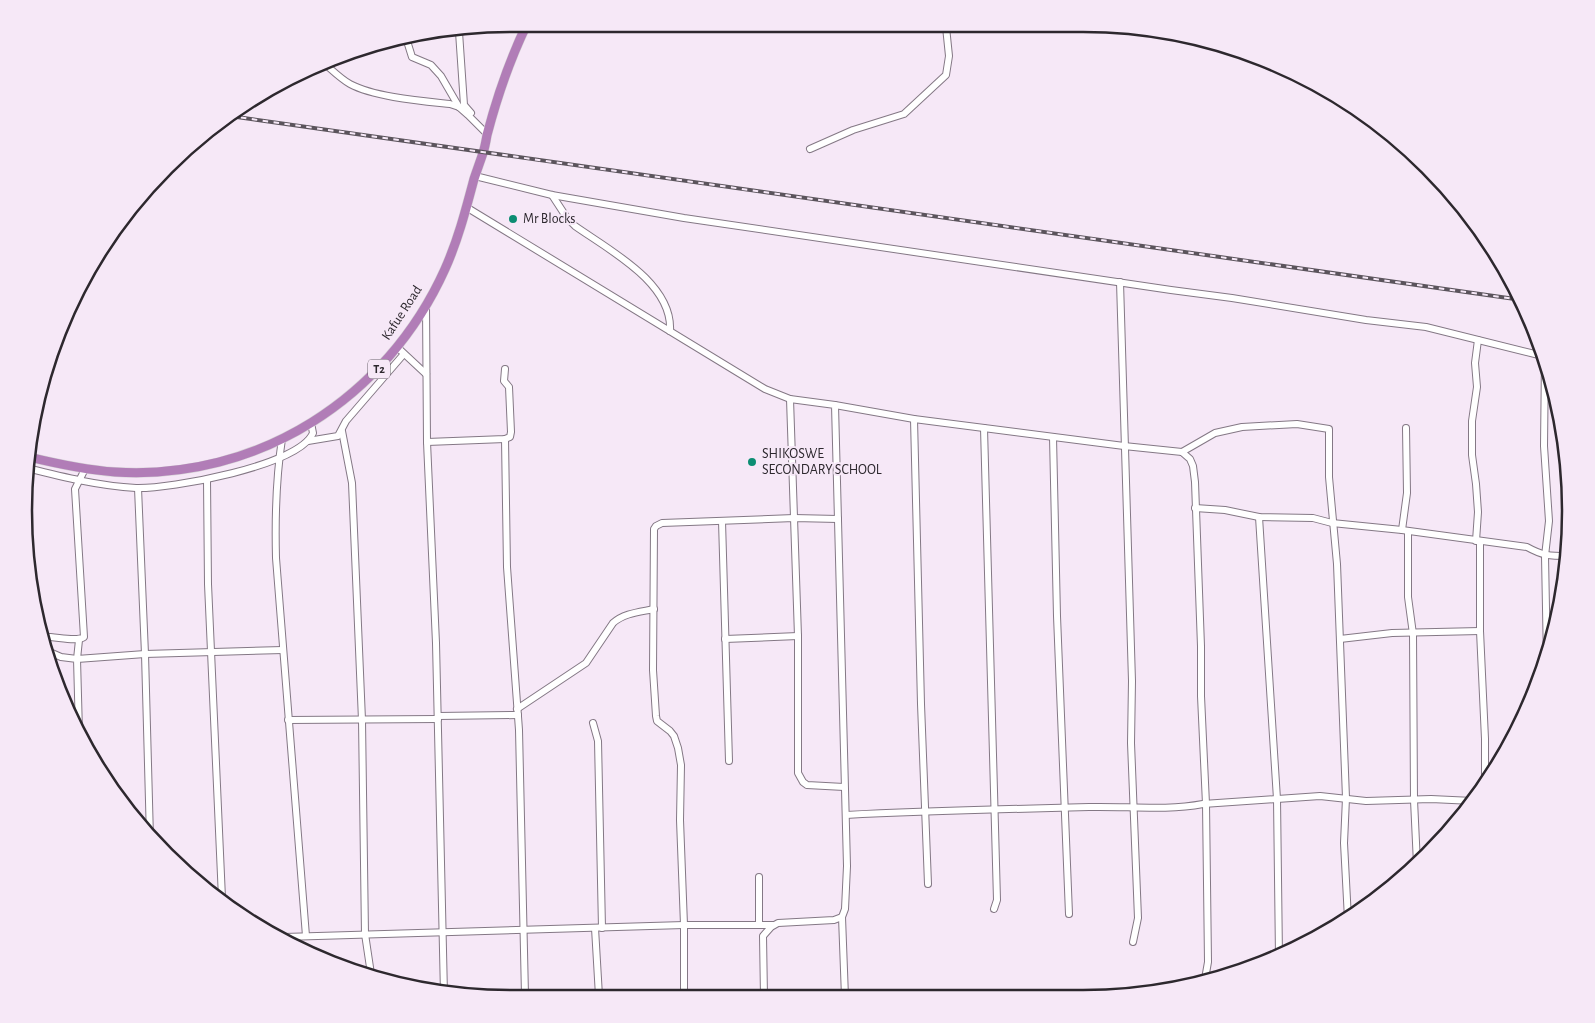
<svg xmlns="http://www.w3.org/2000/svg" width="1595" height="1023" font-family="'Alegreya Sans',sans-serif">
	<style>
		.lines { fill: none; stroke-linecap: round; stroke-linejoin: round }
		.minor-casing { stroke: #847885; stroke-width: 8 }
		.highway-casing { stroke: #d5d4d5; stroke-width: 10 }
		.minor { stroke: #fff; stroke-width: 6 }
		.highway { stroke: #b17db7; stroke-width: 9 }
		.rail-casing { stroke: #5b545c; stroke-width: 4 }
		.rail { stroke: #f6e8f7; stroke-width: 2; stroke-dasharray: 5.5; stroke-linecap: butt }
		.poi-dot { fill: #0c8d73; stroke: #f6e8f7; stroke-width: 2 }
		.labels { text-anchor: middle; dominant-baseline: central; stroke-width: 4; stroke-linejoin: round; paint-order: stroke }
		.shield { fill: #f6e8f7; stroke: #69626a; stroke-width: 1 }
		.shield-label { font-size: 12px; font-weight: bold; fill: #2d282e }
		.poi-label { font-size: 14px; fill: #2d282e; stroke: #f6e8f7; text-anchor: start }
		.street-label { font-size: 14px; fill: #2d282e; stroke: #f6e8f7 }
		.rim { fill: none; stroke: #2d282e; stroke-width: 2.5 }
	</style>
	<rect width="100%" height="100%" fill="#f6e8f7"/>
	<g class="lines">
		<defs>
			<g id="minor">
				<polyline points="459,32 464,105 471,113"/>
				<polyline points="407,41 412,57 431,65 441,76 459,107"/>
				<path d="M325 64C333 71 341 79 350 84 374 97 422 101 450 104L459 107 468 115 487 134"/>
				<polyline points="810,149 853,130 904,114 946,75 949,56 946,27"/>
				<polyline points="475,176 552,195 684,218 1171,290 1232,298 1366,320 1426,327 1543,356"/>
				<path d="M552 195 567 218 575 226C609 250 673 283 670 331"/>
				<polyline points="466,207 765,389 790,399 835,405 847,866 845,909 842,917 834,920 778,923 771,927 763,936 764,997"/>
				<polyline points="1120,282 1132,681 1131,743 1138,918 1133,942"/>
				<polyline points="426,306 427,442 436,643 444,994"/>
				<polyline points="397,347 426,374"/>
				<polyline points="1545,359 1544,446 1549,521 1545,556 1547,661"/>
				<polyline points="790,399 798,636 798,773 803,782 807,785 844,787"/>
				<polyline points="835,405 914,419 1124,446 1182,452 1190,459 1193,466 1195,482 1201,646 1201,696 1206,804 1208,962 1205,979"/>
				<polyline points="914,419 921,704 928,884"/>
				<polyline points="984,428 997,900 994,909"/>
				<polyline points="342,431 352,483 362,720 365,934 371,974"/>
				<polyline points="1053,437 1057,616 1069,914"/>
				<path d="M282 439C276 478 275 519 276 558L306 936"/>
				<polyline points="505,439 507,567 519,730 525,995"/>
				<polyline points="308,441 338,436 346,421 403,355"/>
				<polyline points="427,442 505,439 510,437 511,432 509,387 504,381 505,369"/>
				<polyline points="1182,452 1215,433 1242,427 1297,424 1329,429 1329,477 1337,564 1346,798 1344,843 1348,919"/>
				<path d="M27 468C63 477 99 486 136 488 170 489 299 466 313 433L311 423"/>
				<polyline points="207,480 208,584 222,898"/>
				<polyline points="138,488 145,654 150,838"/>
				<path d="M1195 508 1225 510 1259 517 1313 518 1332 523 1402 530 1527 547C1543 556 1550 556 1568 556"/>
				<polyline points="1259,517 1277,799 1279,957"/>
				<polyline points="722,521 729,761"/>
				<polyline points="1402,530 1407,493 1406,428"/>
				<polyline points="1408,531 1408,597 1413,634 1414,800 1417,864"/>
				<polyline points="1476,541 1478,512 1476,484 1472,455 1472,421 1477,387 1475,363 1478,340"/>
				<polyline points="1480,542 1480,631 1485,739 1485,784"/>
				<path d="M40 637C52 635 76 643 84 637L75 489 85 469"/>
				<polyline points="725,639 798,636"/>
				<polyline points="1340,639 1392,633 1480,631"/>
				<polyline points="79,640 77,659 145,654 283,650"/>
				<polyline points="45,650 61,657 77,659 79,732"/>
				<path d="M517 709 586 663 613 623C624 613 640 612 654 609"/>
				<polyline points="438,716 518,715"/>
				<polyline points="288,720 438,719"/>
				<polyline points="593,723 598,741 602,928"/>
				<path d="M846 815C927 811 1008 809 1089 807 1128 806 1165 811 1203 804L1320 796 1366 801 1431 799 1473 801"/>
				<polyline points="842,917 845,997"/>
				<polyline points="759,925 759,877"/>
				<polyline points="595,928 599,996"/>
				<polyline points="284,937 684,925 773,925"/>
				<polyline points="684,996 684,925 680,820 681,765 678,748 674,736 670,731 657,721 656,716 653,670 654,529 656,526 662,523 794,518 838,519"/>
			</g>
			<path id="highway" d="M29 457C58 464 86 470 115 472 258 481 387 398 445 269 458 240 466 209 474 179 477 170 480 162 483 153 485 147 486 141 487 135 497 97 510 59 527 24"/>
		</defs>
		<use href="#minor" class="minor-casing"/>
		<use href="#highway" class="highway-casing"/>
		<use href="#minor" class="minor"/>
		<use href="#highway" class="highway"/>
		<defs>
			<polyline id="rail" points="230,116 1522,300"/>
		</defs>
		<use href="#rail" class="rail-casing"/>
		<use href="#rail" class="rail"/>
	</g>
	<g class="poi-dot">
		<circle cx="513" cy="219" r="5"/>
		<circle cx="752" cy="462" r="5"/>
	</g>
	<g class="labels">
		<rect class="shield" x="368" y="359.5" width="22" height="19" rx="4"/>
		<g class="shield-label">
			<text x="379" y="369">T2</text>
		</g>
		<g class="poi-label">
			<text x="523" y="219">Mr Blocks</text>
			<text x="762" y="454">SHIKOSWE<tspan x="762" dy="16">SECONDARY SCHOOL</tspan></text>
		</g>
		<g class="street-label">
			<text transform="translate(402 313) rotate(-57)">Kafue Road</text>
		</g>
	</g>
	<path d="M0 0H1595V1023H0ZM511 32H1083A479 479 0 0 1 1562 511V511A479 479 0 0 1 1083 990H511A479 479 0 0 1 32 511V511A479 479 0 0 1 511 32Z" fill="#f6e8f7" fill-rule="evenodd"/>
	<path class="rim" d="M511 32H1083A479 479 0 0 1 1562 511V511A479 479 0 0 1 1083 990H511A479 479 0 0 1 32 511V511A479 479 0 0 1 511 32Z"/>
</svg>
